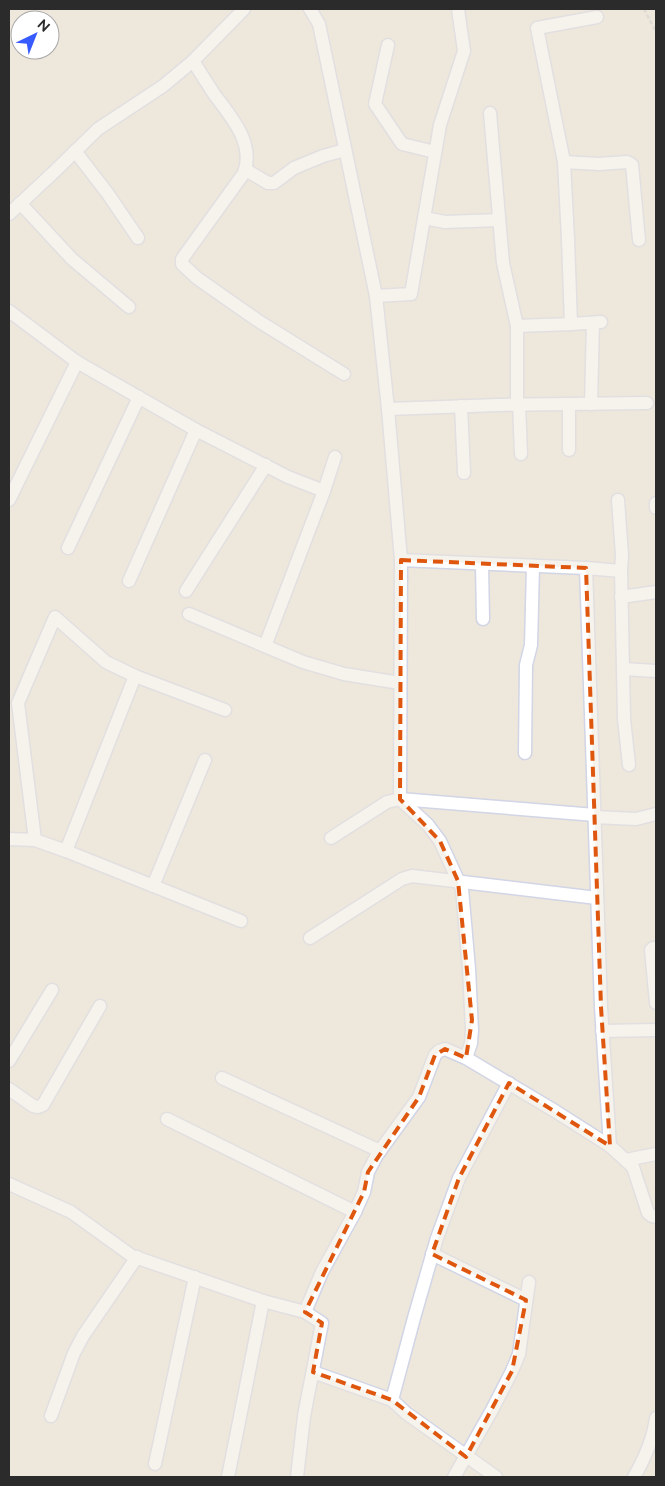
<svg xmlns="http://www.w3.org/2000/svg" width="665" height="1486" font-family="Raleway,sans-serif">
	<style>
		.lines { fill: none; stroke-linecap: round; stroke-linejoin: round }
		.minor-casing { stroke: #d1d5e5; stroke-width: 15 }
		.path { stroke: #c8c8c8; stroke-width: 2.5; stroke-dasharray: 4 2.5; stroke-linecap: butt }
		.minor { stroke: #fff; stroke-width: 12 }
		.marked { fill: none; stroke: #df570e; stroke-width: 4; stroke-dasharray: 10 6; stroke-linejoin: round }
	</style>
	<rect width="100%" height="100%" fill="#eee7dc"/>
	<g class="lines">
		<defs>
			<g id="minor">
				<polyline points="310,9 319,24 376,296 388,409 401,560 586,568 601,1007 610,1146"/>
				<polyline points="388,45 375,104 402,144 435,152"/>
				<path d="M193 61C200 72 207 83 214 94 231 117 255 143 244 173L182 259V264L197 278 257 320 344 374"/>
				<polyline points="490,113 503,263 517,326 517,404"/>
				<polyline points="75,151 108,194 138,238"/>
				<polyline points="564,162 599,164 627,162 632,165 639,240"/>
				<polyline points="246,170 268,183 274,183 294,168 323,156 345,150"/>
				<polyline points="20,203 72,259 129,307"/>
				<polyline points="9,214 55,171 98,129 163,86 193,61 244,9"/>
				<polyline points="424,218 445,222 499,220"/>
				<polyline points="376,296 411,294 440,125 464,51 458,9"/>
				<polyline points="9,311 77,362 196,430 288,477 324,491"/>
				<polyline points="571,324 568,239 564,162 537,28 597,17"/>
				<polyline points="517,326 571,324 601,322"/>
				<polyline points="519,404 521,454"/>
				<polyline points="569,404 569,450"/>
				<polyline points="591,404 593,323"/>
				<polyline points="461,406 464,473"/>
				<polyline points="388,409 498,405 647,403"/>
				<polyline points="9,500 77,362"/>
				<polyline points="618,500 622,555 621,571"/>
				<polyline points="656,503 656,508"/>
				<polyline points="68,548 139,397"/>
				<polyline points="401,560 400,799 428,825 440,841 462,889 469,969 472,1030 471,1043 466,1058"/>
				<polyline points="482,564 483,619"/>
				<polyline points="586,568 621,571 624,719 629,765"/>
				<polyline points="129,581 196,430"/>
				<polyline points="186,591 266,465"/>
				<polyline points="621,597 656,592"/>
				<polyline points="189,614 303,662 344,674 400,683"/>
				<polyline points="265,646 324,491 335,457"/>
				<polyline points="623,669 656,671"/>
				<polyline points="525,753 526,665 531,645 533,566"/>
				<polyline points="595,817 636,819 656,814"/>
				<polyline points="331,838 387,802 400,799 595,815"/>
				<polyline points="9,839 35,840 66,851 241,921"/>
				<polyline points="35,840 18,703 55,617 106,662 135,676 225,710"/>
				<polyline points="66,851 135,676"/>
				<polyline points="153,886 205,760"/>
				<polyline points="310,938 402,879 412,876 597,898"/>
				<polyline points="656,948 653,948 651,950 656,1003"/>
				<polyline points="602,1031 656,1030"/>
				<polyline points="9,1061 52,990"/>
				<polyline points="222,1078 380,1151"/>
				<polyline points="9,1089 33,1106 38,1107 43,1105 100,1006"/>
				<polyline points="167,1119 355,1212"/>
				<polyline points="626,1160 656,1154"/>
				<polyline points="9,1184 71,1212 132,1256 263,1301 305,1312 322,1323 304,1416 297,1477"/>
				<polyline points="432,1254 526,1300"/>
				<polyline points="305,1312 322,1272 355,1212 364,1192 368,1172 377,1155 419,1097 435,1055 439,1051 445,1049 466,1058 555,1111 610,1146 633,1167 648,1213 652,1216 656,1217"/>
				<polyline points="313,1372 392,1400 414,1318 437,1238 459,1178 509,1083"/>
				<polyline points="392,1400 406,1413 496,1477"/>
				<polyline points="51,1416 74,1353 83,1336 137,1257"/>
				<polyline points="155,1464 195,1277"/>
				<polyline points="228,1477 263,1301"/>
				<polyline points="454,1477 492,1410 512,1371 519,1354 529,1282"/>
				<path d="M634 1477C645 1458 653 1440 656 1418"/>
			</g>
		</defs>
		<use href="#minor" class="minor-casing"/>
		<polyline class="path" points="644,9 656,32"/>
		<use href="#minor" class="minor"/>
	</g>
	<path d="M0 0H665V1486H0ZM401 560 586 568 601 1007 610 1146 509 1083 459 1178 432 1254 526 1300 512 1371 466 1457 392 1400 313 1372 322 1323 305 1312 364 1192 368 1172 419 1097 435 1055 445 1049 466 1058 472 1020 458 881 440 841 400 799Z" fill="#eee7dc" fill-opacity=".55" fill-rule="evenodd"/>
	<path class="marked" d="M401 560 586 568 601 1007 610 1146 509 1083 459 1178 432 1254 526 1300 512 1371 466 1457 392 1400 313 1372 322 1323 305 1312 364 1192 368 1172 419 1097 435 1055 445 1049 466 1058 472 1020 458 881 440 841 400 799Z"/>
	<rect width="665" height="1486" fill="none" stroke="#2b2b2b" stroke-width="20"/>
	<g transform="translate(35 35) rotate(43)"><circle r="24" fill="#ffffff" stroke="#aaaaaa"/>
	<path d="M0-4L9 19L0 12L-9 19Z" fill="#385bff"/>
	<text y="-8" font-size="14" font-weight="bold" text-anchor="middle" fill="#2b2b2b">N</text>
	</g>
</svg>
